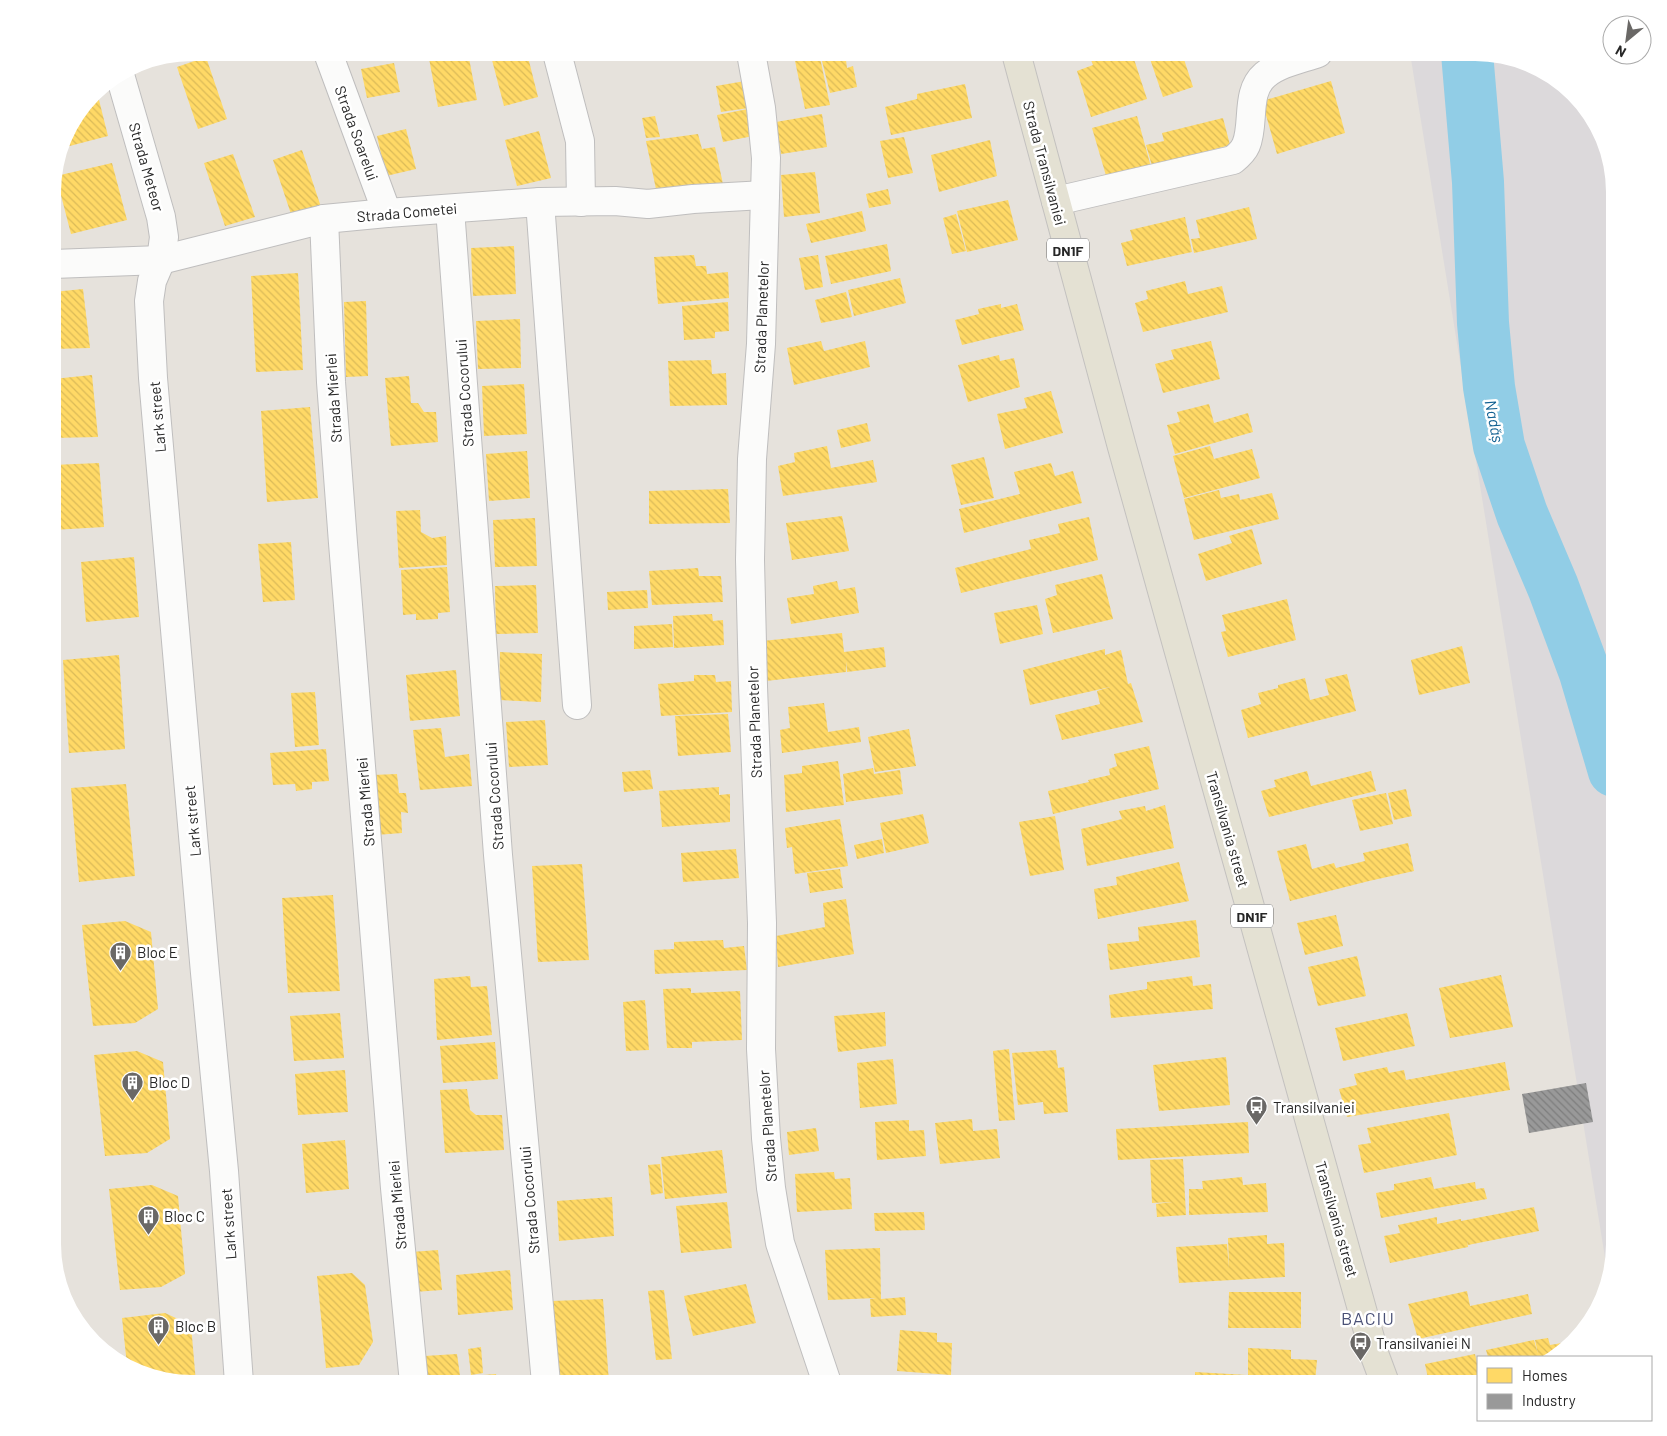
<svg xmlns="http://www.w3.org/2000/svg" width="1667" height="1436" font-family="Barlow,sans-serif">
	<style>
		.industrial { fill: #dcd9db }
		.homes { fill: url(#homes-back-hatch) }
		.industry { fill: url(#industry-back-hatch) }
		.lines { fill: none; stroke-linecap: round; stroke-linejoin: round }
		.river { stroke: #91cde6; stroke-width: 52 }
		.minor-casing { stroke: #bfbebe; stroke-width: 30 }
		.primary-casing { stroke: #c3c1bf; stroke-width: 30 }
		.minor { stroke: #fbfbfa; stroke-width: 28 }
		.primary { stroke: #e4e1d3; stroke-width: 28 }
		.labels { text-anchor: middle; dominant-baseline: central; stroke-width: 5; stroke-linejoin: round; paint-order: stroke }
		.shield { fill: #fff; stroke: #686868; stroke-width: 1 }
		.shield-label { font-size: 14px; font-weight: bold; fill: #272727 }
		.street-label { font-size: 15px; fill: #272727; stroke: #fff }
		.poi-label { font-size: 15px; fill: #272727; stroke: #fff; text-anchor: start }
		.water-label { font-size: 16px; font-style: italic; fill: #116091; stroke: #fff }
		.quarter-label { font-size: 18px; letter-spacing: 1px; fill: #495076; stroke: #fff }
	</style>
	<defs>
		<pattern id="homes-back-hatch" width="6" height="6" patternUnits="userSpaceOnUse" patternTransform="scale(1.25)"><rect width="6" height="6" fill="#ffd966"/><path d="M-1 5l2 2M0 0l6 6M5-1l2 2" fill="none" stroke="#dbba58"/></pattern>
		<pattern id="industry-back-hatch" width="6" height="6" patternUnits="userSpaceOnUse" patternTransform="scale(1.25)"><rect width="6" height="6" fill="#999"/><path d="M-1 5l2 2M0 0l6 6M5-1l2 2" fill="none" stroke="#7d7d7d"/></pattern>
	</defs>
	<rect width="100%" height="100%" fill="#e6e2dc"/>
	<polygon class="industrial" points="1410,53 1475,53 1528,63 1567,87 1604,139 1614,193 1614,1244 1608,1276"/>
	<g class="homes">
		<polygon points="428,53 468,53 477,100 438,107"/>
		<polygon points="519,53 527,53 538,97 504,106 492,60"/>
		<polygon points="812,53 819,53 830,105 805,109 794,56"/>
		<polygon points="820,53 836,53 839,61 846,60 847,68 853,66 857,87 830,93"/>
		<polygon points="920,53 945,53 922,60"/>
		<polygon points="1111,53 1113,53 1116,61 1133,56 1147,99 1091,117 1077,71 1093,65 1091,60"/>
		<polygon points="1148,53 1182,53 1193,87 1163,97"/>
		<polygon points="1236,53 1257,53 1238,59"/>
		<polygon points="206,57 227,119 198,129 177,67"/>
		<polygon points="394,63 400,92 367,98 361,69"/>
		<polygon points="745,81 749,108 721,112 716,86"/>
		<polygon points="1331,81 1345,133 1277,154 1262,101"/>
		<polygon points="965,84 972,118 891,135 885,107 917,99 917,94"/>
		<polygon points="97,92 108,136 62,148 67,130"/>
		<polygon points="748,109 753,136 723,142 717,115"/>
		<polygon points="822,114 827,147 781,154 776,122"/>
		<polygon points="655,116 660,137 646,138 642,118"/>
		<polygon points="1137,116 1151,167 1107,179 1092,128"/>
		<polygon points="1223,118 1230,145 1152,166 1146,145 1164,141 1162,133"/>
		<polygon points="406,129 416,169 386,176 377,136"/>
		<polygon points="539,131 551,178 517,186 505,140"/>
		<polygon points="698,134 702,149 715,147 723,184 657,194 646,141"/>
		<polygon points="904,137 913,173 888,178 880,141"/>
		<polygon points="990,140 997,176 939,192 931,155"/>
		<polygon points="302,150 323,213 294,223 273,160"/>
		<polygon points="233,154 255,217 225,226 204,163"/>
		<polygon points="112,163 127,220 71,234 56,176"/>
		<polygon points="815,172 820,213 784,217 781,175"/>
		<polygon points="888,189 891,204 869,208 866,194"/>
		<polygon points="1008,200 1018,240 967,252 957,211"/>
		<polygon points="1249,207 1257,239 1194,253 1191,239 1200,238 1196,220"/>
		<polygon points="862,211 866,231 811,243 806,224"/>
		<polygon points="956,214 966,251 952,254 943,218"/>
		<polygon points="1185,217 1192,252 1127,266 1121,243 1133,240 1130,230"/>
		<polygon points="887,244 891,271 831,284 825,256"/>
		<polygon points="514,246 516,294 473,296 471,248"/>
		<polygon points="694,255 696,266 706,266 707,274 728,272 729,298 658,304 654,257"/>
		<polygon points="818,255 823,287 805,290 799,258"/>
		<polygon points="298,273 303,370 256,372 251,276"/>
		<polygon points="900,278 906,303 854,316 848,290"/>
		<polygon points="1185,281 1188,294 1222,286 1228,312 1143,332 1135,303 1148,299 1146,291"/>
		<polygon points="83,289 90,348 53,349 53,292"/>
		<polygon points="846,292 852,317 821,323 815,300"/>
		<polygon points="366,301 368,376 346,377 344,302"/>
		<polygon points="728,302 729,331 715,332 715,338 684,340 682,306"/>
		<polygon points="1001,304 1001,308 1017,304 1024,330 962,345 955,320 979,314 978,309"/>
		<polygon points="520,319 521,368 478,369 476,321"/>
		<polygon points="821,341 824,351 865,341 870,367 794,385 787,348"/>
		<polygon points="1211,341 1220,379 1163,393 1155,364 1174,359 1171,350"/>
		<polygon points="999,355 1000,361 1014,358 1020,387 968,402 958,365"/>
		<polygon points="711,360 712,374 726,373 727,405 670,406 668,361"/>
		<polygon points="92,375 98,437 53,438 53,379"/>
		<polygon points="409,376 411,403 418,403 424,412 436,412 438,442 391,446 385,378"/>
		<polygon points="524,384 527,434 484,436 482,386"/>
		<polygon points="1051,391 1063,433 1005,449 997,414 1027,408 1024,398"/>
		<polygon points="1209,404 1214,423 1248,413 1253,432 1175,454 1167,425 1180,422 1177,412"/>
		<polygon points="310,407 318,498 267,502 261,411"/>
		<polygon points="867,423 871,441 841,448 837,430"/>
		<polygon points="827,446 831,468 873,460 877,482 783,496 778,466 795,462 794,453"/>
		<polygon points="1210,446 1214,459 1252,449 1260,478 1184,498 1173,456"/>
		<polygon points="527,451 530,498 489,501 486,454"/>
		<polygon points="984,457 994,498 961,505 951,465"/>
		<polygon points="99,463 104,527 53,530 53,465"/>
		<polygon points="1051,463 1055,476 1073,471 1082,503 964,533 959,509 1020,494 1014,472"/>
		<polygon points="728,489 730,523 649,524 649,491"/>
		<polygon points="1219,490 1221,498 1239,494 1240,500 1272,493 1279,519 1194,540 1184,499"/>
		<polygon points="420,510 421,532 432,538 446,536 447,565 399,568 396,511"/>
		<polygon points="842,516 849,551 792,560 786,523"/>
		<polygon points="1089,517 1098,560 961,593 955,568 1031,549 1029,540 1060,533 1058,524"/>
		<polygon points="535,518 537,566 495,567 493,520"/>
		<polygon points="1252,529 1262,564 1206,581 1198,554 1232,543 1229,536"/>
		<polygon points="291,542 295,600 263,602 258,544"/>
		<polygon points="134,557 139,617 86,622 81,562"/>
		<polygon points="447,567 450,612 438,613 438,619 416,620 416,614 403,615 401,570"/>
		<polygon points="698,568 699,576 721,576 723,602 652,605 649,571"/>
		<polygon points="1102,574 1113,619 1053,633 1045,599 1057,595 1055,585"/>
		<polygon points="837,581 839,590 855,587 859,613 791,624 787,598 814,594 813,586"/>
		<polygon points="536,585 538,633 496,634 495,586"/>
		<polygon points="647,590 648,608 608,610 607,592"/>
		<polygon points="1287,599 1296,640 1228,657 1221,632 1226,631 1222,615"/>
		<polygon points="1037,605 1043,634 1000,644 994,613"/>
		<polygon points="712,614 713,621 723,620 724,645 674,648 673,616"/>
		<polygon points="672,624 673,647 634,649 634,626"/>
		<polygon points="842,633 844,652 884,647 886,667 847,672 846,661 846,672 766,681 762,641"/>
		<polygon points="1462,646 1470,683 1419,695 1411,660"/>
		<polygon points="1105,649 1105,655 1121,650 1128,684 1131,683 1143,722 1062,740 1055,715 1100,704 1097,691 1110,687 1030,705 1023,670"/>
		<polygon points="500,652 542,654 541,702 499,700"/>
		<polygon points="119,655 125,749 69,753 63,660"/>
		<polygon points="456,670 460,716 410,721 406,675"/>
		<polygon points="1347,674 1356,711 1248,738 1241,710 1261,704 1258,693 1278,688 1278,685 1305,678 1310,700 1329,695 1325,679"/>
		<polygon points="694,675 715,675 716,682 731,681 732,712 661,716 658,684 694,681"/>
		<polygon points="315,692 319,745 295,747 291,693"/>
		<polygon points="824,703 828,732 859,727 861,742 782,753 780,730 790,728 788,707"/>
		<polygon points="728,714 731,752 678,756 675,716"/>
		<polygon points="545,720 548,765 509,767 506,722"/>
		<polygon points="441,728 445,757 469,754 472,786 420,790 413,730"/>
		<polygon points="909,729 916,766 875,772 868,737"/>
		<polygon points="1149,746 1159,789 1053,814 1048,791 1089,782 1088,780 1110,775 1109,769 1117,766 1114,754"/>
		<polygon points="326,749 329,781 312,782 312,789 296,791 295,784 273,785 270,753"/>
		<polygon points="838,761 844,805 786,812 784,775 802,773 802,766"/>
		<polygon points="873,768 874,774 900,770 903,794 846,802 843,774"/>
		<polygon points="650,770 653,789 624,792 622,772"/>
		<polygon points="1307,771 1311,786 1371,771 1376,791 1269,817 1261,791 1276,787 1274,780"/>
		<polygon points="397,774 399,793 406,793 408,813 401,812 402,833 376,835 372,775"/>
		<polygon points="126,784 135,876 79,882 71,788"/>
		<polygon points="719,787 719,795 730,794 730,822 662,827 659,791"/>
		<polygon points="1406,789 1412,816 1394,820 1388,793"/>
		<polygon points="1386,793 1393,824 1360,831 1352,800"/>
		<polygon points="1165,805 1174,848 1087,866 1081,829 1122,819 1119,811 1145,806 1146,811"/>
		<polygon points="923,814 929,843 886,853 880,823"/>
		<polygon points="1055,816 1064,870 1030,876 1019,822"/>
		<polygon points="840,819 848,866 795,874 792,847 787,848 785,828"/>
		<polygon points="882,839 884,853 857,859 854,845"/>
		<polygon points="1408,843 1414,871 1369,881 1290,901 1277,851 1306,844 1312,869 1334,863 1336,868 1365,861 1363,853"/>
		<polygon points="736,849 739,878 683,882 681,853"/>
		<polygon points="1179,862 1189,901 1098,919 1094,889 1117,885 1116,877"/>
		<polygon points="582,864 589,960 538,962 532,866"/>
		<polygon points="840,869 843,888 810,893 807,873"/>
		<polygon points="333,895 340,991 288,993 282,898"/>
		<polygon points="846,899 854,954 778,967 776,936 825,927 823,903"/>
		<polygon points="1336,915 1343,946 1305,955 1297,923"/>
		<polygon points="1196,920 1200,957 1110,970 1107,944 1139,941 1138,927"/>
		<polygon points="125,921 151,932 158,1009 135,1023 93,1026 82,925"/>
		<polygon points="723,940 724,948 744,946 747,970 655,974 654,950 674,949 674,942"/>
		<polygon points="1357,956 1366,996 1318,1006 1308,967"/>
		<polygon points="1501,975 1513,1027 1450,1038 1439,988"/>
		<polygon points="470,976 471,987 487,986 492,1035 437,1040 434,979"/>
		<polygon points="1192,976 1193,986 1211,984 1213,1009 1111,1018 1109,995 1147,989 1147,982"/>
		<polygon points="691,988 691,993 740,991 742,1040 692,1042 692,1048 667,1048 663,989"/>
		<polygon points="645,1000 649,1050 626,1051 623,1002"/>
		<polygon points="885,1012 886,1046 838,1052 834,1016"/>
		<polygon points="340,1013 344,1058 294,1061 290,1016"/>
		<polygon points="1407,1013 1415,1046 1343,1061 1335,1028"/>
		<polygon points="495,1042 498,1079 443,1083 440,1046"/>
		<polygon points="1009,1049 1015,1120 999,1121 993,1051"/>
		<polygon points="1056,1050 1058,1068 1064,1067 1068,1112 1044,1114 1043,1102 1018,1105 1012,1053"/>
		<polygon points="137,1051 163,1062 170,1139 147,1153 105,1156 94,1055"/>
		<polygon points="1226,1057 1230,1105 1159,1111 1153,1065"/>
		<polygon points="893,1059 897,1104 860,1108 857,1063"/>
		<polygon points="1505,1062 1510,1090 1347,1117 1339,1089 1357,1085 1354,1074 1387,1067 1389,1073 1404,1070 1406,1080"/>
		<polygon points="345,1070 348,1112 298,1115 295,1074"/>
		<polygon points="467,1089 470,1110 476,1115 502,1115 504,1150 445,1153 440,1090"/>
		<polygon points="1449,1113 1457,1155 1364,1173 1358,1145 1371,1143 1367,1128"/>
		<polygon points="972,1119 973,1131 997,1129 1000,1158 940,1164 935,1123"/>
		<polygon points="909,1120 909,1131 924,1130 926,1156 877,1160 875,1122"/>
		<polygon points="1248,1122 1249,1153 1118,1160 1116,1129"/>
		<polygon points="816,1128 819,1151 789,1155 787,1132"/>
		<polygon points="345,1140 349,1189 306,1193 302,1144"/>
		<polygon points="722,1150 727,1193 665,1199 661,1157"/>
		<polygon points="1183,1159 1186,1215 1157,1217 1156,1204 1172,1202 1152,1203 1150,1160"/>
		<polygon points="660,1164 663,1193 651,1195 648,1165"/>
		<polygon points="834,1172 835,1179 850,1178 852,1209 797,1212 795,1174"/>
		<polygon points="1242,1177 1243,1185 1266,1183 1268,1212 1189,1215 1189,1189 1203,1189 1202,1181"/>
		<polygon points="1431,1177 1434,1189 1475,1182 1476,1189 1484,1188 1487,1199 1381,1218 1376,1193 1394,1190 1394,1184"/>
		<polygon points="152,1185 178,1196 185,1274 161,1287 120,1290 109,1189"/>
		<polygon points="612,1197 614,1236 559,1241 557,1201"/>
		<polygon points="727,1202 732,1248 681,1253 676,1206"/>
		<polygon points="1534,1207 1539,1231 1468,1245 1467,1240 1468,1247 1390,1263 1384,1236 1400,1233 1398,1225 1437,1217 1437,1224 1461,1219 1461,1221"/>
		<polygon points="924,1212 925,1230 875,1231 874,1213"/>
		<polygon points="1267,1235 1267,1244 1284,1243 1285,1277 1179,1283 1176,1247 1227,1244 1229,1268 1228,1238"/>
		<polygon points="880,1248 881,1299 905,1297 906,1315 871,1317 870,1299 876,1298 828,1300 825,1250"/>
		<polygon points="438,1250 442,1290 414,1292 411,1252"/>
		<polygon points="510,1270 513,1310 458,1315 456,1275"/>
		<polygon points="352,1273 365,1285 373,1342 359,1365 326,1368 317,1276"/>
		<polygon points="746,1284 756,1323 693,1336 684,1296"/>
		<polygon points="664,1290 672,1359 656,1360 648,1291"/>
		<polygon points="1467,1291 1470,1306 1528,1294 1532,1314 1418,1339 1408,1304"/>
		<polygon points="1229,1292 1301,1292 1301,1328 1228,1328"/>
		<polygon points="603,1299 609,1383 557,1383 552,1301"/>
		<polygon points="165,1313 191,1325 196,1383 139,1373 127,1365 122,1318"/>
		<polygon points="900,1330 937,1333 937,1342 952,1343 951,1375 897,1371"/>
		<polygon points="1548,1338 1550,1345 1562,1343 1563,1348 1550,1357 1488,1357 1486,1350 1534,1340 1538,1354 1535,1340"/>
		<polygon points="481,1347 483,1373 471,1375 468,1349"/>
		<polygon points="1248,1348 1291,1350 1291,1359 1317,1360 1315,1383 1248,1383"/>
		<polygon points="457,1354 461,1383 426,1383 424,1356"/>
		<polygon points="1475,1354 1478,1368 1478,1383 1429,1383 1425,1364"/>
		<polygon points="1195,1372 1247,1375 1246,1383 1195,1383"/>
		<polygon points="496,1374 497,1383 472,1383 471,1376"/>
	</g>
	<polygon class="industry" points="1586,1083 1593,1122 1529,1133 1522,1094"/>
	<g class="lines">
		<polyline class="river" points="1467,53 1478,182 1483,323 1489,387 1499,446 1522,514 1553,587 1585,673 1614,771"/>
		<defs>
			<g id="minor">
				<polyline points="328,53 387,213"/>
				<polyline points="557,53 580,141 581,202"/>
				<polyline points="751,53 761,108 766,158 761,344 752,459 750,560 753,686 762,923 761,1049 766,1138 771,1188 780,1243 827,1383"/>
				<polyline points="120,75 161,217 164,237 161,260 152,281 149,301 153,378 205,973 224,1171 239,1383"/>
				<path d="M1056 201 1233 160C1238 156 1243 152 1246 145 1255 124 1245 92 1265 75 1279 63 1301 59 1318 53"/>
				<polyline points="540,202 577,705"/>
				<polyline points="450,209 498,855 546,1383"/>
				<polyline points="324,219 331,382 343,543 395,1188 414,1383"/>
				<polyline points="53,264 161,260 324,219 387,213 540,202 615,201 648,204 693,199 765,195"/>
			</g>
			<polyline id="primary" points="1016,53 1122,447 1375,1356 1385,1383"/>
		</defs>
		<use href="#minor" class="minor-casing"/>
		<use href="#primary" class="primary-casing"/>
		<use href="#minor" class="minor"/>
		<use href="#primary" class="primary"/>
	</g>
	<defs>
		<symbol id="building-pin" viewBox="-11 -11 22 30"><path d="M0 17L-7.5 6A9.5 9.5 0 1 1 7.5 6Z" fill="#6a6866" stroke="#fff"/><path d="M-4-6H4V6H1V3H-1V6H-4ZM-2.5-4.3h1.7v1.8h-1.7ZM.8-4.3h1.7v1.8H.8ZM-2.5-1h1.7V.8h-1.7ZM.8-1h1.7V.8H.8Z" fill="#fff"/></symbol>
		<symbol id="bus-pin" viewBox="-11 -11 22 30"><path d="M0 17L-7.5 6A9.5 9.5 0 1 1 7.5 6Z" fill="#6a6866" stroke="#fff"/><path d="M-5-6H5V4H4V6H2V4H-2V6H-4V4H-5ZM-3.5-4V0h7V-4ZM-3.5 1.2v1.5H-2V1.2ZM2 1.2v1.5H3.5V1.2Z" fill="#fff"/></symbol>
	</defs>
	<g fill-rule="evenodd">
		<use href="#building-pin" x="108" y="940" width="25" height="34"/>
		<use href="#building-pin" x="120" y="1070" width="25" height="34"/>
		<use href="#bus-pin" x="1244" y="1094" width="25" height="34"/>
		<use href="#building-pin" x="136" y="1204" width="25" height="34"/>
		<use href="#building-pin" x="146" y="1314" width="25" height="34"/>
		<use href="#bus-pin" x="1348" y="1330" width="25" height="34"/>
	</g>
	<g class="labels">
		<g class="shield">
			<rect x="1047" y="238.5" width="42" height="23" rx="4"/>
			<rect x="1231" y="904.5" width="42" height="23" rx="4"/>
		</g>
		<g class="shield-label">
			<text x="1068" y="250">DN1F</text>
			<text x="1252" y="916">DN1F</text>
		</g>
		<g class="street-label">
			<text transform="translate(357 133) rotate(70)">Strada Soarelui</text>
			<text transform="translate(1045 163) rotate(75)">Strada Transilvaniei</text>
			<text transform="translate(147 167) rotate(74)">Strada Meteor</text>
			<text transform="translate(407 212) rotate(-5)">Strada Cometei</text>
			<text transform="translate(761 317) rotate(-88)">Strada Planetelor</text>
			<text transform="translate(464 393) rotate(-94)">Strada Cocorului</text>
			<text transform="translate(333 398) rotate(-94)">Strada Mierlei</text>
			<text transform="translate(157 417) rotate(-95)">Lark street</text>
			<text transform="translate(754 722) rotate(-92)">Strada Planetelor</text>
			<text transform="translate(494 796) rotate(-94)">Strada Cocorului</text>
			<text transform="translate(365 802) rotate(-95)">Strada Mierlei</text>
			<text transform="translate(192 821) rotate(-95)">Lark street</text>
			<text transform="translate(1228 829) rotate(74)">Transilvania street</text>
			<text transform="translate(767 1126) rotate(-94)">Strada Planetelor</text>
			<text transform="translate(529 1200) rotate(-95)">Strada Cocorului</text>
			<text transform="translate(397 1205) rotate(-95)">Strada Mierlei</text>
			<text transform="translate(1337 1219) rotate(74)">Transilvania street</text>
			<text transform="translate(228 1224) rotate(-94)">Lark street</text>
		</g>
		<g class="poi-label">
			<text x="137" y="952">Bloc E</text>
			<text x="149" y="1082">Bloc D</text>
			<text x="1273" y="1107">Transilvaniei</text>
			<text x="164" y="1216">Bloc C</text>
			<text x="175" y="1326">Bloc B</text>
			<text x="1376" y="1343">Transilvaniei N</text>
		</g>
		<g class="water-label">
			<text transform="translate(1495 421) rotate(79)">Nadăș</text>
		</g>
		<g class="quarter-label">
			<text x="1368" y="1318">BACIU</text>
		</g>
	</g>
	<path d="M0 0H1667V1436H0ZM192 61H1475A131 131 0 0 1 1606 192V1244A131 131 0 0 1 1475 1375H192A131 131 0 0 1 61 1244V192A131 131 0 0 1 192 61Z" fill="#fff" fill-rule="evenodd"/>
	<rect x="1477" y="1356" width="175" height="65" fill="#ffffff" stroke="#a9a9a9"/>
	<rect x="1487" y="1368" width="25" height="15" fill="#ffd966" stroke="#a9a9a9"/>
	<text x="1522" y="1381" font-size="15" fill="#272727">Homes</text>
	<rect x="1487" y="1394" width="25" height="15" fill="#999999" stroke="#a9a9a9"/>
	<text x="1522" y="1406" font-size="15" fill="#272727">Industry</text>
	<g transform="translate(1627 40) rotate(209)"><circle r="24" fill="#ffffff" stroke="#a9a9a9"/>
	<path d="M0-4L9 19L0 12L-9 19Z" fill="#6a6866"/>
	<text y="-8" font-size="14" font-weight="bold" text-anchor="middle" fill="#272727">N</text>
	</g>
</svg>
